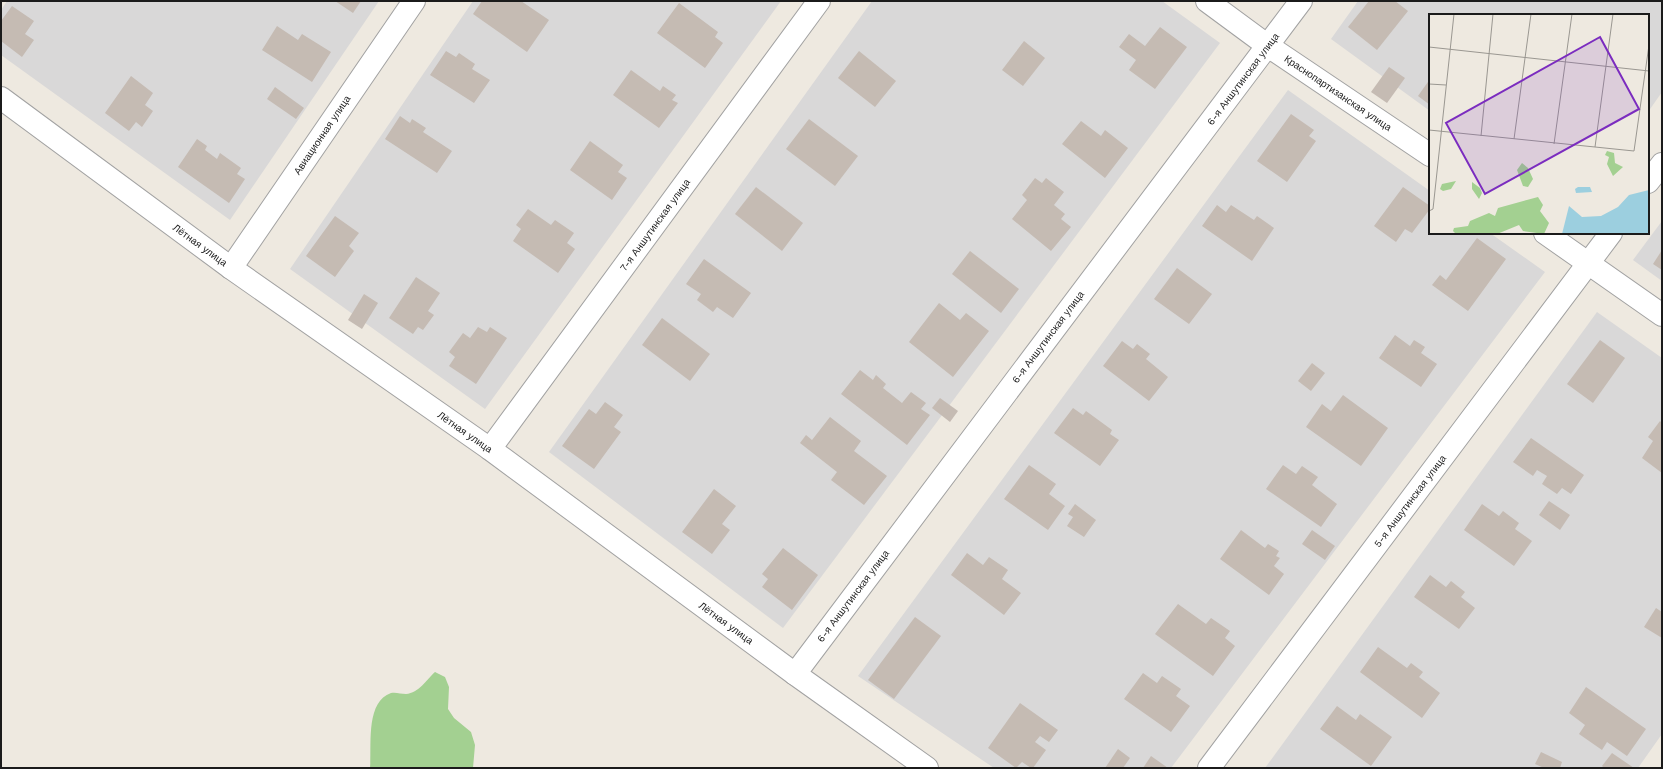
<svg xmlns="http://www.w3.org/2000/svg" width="1663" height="769" font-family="'Work Sans',sans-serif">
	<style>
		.residential { fill: #d9d8d8 }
		.forest { fill: #a3d091 }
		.building { fill: #c5bbb3 }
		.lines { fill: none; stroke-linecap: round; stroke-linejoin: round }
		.street-casing { stroke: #a2a2a2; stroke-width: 24 }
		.street { stroke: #fff; stroke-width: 22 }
		.labels { text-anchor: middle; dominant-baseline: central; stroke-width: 4; stroke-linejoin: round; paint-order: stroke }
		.street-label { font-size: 10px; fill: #1b1b1b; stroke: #fff }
		.inset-road { fill: none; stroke: #9a9791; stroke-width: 1 }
		.view { fill: #7b2cbf; fill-opacity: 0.15; stroke: #7b2cbf; stroke-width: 2 }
		.inset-edge { fill: none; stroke: #1b1b1b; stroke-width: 2 }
	</style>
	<rect width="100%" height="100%" fill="#eee9e0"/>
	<g class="residential">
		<polygon points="7,1 379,1 230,220 1,55 1,10"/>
		<polygon points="473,1 781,1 485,409 290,269"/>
		<polygon points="872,1 1162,1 1220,43 783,628 549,452"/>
		<polygon points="1358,1 1662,1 1662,92 1648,112 1648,15 1430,15 1430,111 1331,39"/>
		<polygon points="1288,90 1430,191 1430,233 1490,233 1545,272 1171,768 994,768 858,676"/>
		<polygon points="1662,221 1662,281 1633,260"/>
		<polygon points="1597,312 1662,358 1662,734 1638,768 1265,768"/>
	</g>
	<path class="forest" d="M435 672 445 677 449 687 448 709 454 718 471 732 475 745 473 768H370C372 746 365 702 391 693 396 692 401 694 406 694 419 693 426 680 435 672Z"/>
	<g class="building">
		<polygon points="335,1 361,1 353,13"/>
		<polygon points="482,1 521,1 549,20 527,52 473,14"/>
		<polygon points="1369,1 1395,1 1408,11 1377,50 1348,27"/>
		<polygon points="679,3 718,32 715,37 723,43 705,68 657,33"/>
		<polygon points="12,6 34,21 25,34 34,40 22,57 1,41 1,21"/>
		<polygon points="277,26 298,40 302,34 331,52 312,82 262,50"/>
		<polygon points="1160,27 1187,47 1155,89 1129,70 1136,60 1119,47 1129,34 1145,46"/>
		<polygon points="1024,41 1045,58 1023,86 1002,70"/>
		<polygon points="446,51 456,57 459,53 475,64 472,69 490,80 474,103 430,75"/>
		<polygon points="859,51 896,81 875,107 838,78"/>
		<polygon points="1389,67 1405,78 1387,103 1371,92"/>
		<polygon points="631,70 660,91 663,86 676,95 672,100 678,103 659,128 613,95"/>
		<polygon points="131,76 153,93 145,105 153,111 142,127 136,122 129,131 105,113"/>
		<polygon points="1430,79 1430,105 1418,96"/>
		<polygon points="275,87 304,108 296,119 267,99"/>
		<polygon points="1291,114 1314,130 1309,136 1316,141 1287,182 1257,161"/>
		<polygon points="400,116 410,123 412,119 426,128 423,132 452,151 437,173 385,139"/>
		<polygon points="809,119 858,156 835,186 786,149"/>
		<polygon points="1081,121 1101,136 1105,130 1128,148 1105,178 1062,144"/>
		<polygon points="197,139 207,146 205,150 217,159 220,153 241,168 237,174 245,179 229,203 178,167"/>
		<polygon points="590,141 623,165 618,172 627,178 612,200 570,170"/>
		<polygon points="1035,178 1042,183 1046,178 1064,192 1054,205 1065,214 1061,219 1071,227 1051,251 1012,219 1027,200 1022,195"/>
		<polygon points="756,187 803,223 782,251 735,214"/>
		<polygon points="1403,187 1430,206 1430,209 1412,233 1405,229 1396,242 1374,226"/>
		<polygon points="1217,205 1226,212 1231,205 1254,220 1257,216 1274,228 1252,261 1202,226"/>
		<polygon points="528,209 551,225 555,220 574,233 567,243 575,249 558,273 513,241 521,229 516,225"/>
		<polygon points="335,216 359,233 349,246 354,251 335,277 306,256"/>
		<polygon points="1477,238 1506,259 1468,311 1432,285 1440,275 1446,280"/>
		<polygon points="1662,250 1662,270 1653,264"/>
		<polygon points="970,251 1019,289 1001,313 952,274"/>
		<polygon points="704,259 751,293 733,318 717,307 713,312 697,300 701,294 686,284"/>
		<polygon points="1177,268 1212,294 1189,324 1154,299"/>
		<polygon points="416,277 440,293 428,311 434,315 423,330 418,327 413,334 389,318"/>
		<polygon points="364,294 378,303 362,329 348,320"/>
		<polygon points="939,303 960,320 966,313 989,331 953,377 909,342"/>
		<polygon points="662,318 710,354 690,381 642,345"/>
		<polygon points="478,327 487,332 490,327 507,338 476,384 449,366 455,357 449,352 463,333 470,338"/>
		<polygon points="1395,335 1410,346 1414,340 1425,347 1421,353 1437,364 1421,387 1379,358"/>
		<polygon points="1600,340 1625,358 1593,403 1567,384"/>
		<polygon points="1122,341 1133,349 1137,344 1150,354 1146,359 1168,377 1149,401 1103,366"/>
		<polygon points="1312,363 1325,373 1311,391 1298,381"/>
		<polygon points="860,370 873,380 876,375 886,384 883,388 902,403 911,392 926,403 921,409 930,415 907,445 841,394"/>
		<polygon points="1343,395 1388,428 1361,466 1306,427 1322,404 1331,411"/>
		<polygon points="940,398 958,411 950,422 932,408"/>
		<polygon points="605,402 623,415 614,427 621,432 594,469 562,446 589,409 596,414"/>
		<polygon points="1073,408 1083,415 1086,411 1112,430 1110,434 1119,440 1100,466 1054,433"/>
		<polygon points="830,417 861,441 854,451 887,476 864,505 831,480 837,472 800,443 806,435 812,440"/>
		<polygon points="1660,421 1662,423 1662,473 1642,458 1653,441 1648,437"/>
		<polygon points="1531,438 1584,475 1571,494 1562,488 1557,494 1542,484 1547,476 1537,470 1533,476 1513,462"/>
		<polygon points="1029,465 1056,484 1049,494 1065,506 1048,530 1004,499"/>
		<polygon points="1283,465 1296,474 1302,466 1318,477 1312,485 1337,504 1321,527 1266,489"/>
		<polygon points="714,489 736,506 722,524 730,530 712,554 682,532"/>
		<polygon points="1549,501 1570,515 1560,530 1539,515"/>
		<polygon points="1075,504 1096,520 1084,537 1067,526 1073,517 1068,514"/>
		<polygon points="1482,504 1499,516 1503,511 1519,523 1515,529 1532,541 1514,566 1464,530"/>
		<polygon points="1241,530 1265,548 1268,544 1279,551 1276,556 1280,558 1274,566 1284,574 1269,595 1220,559"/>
		<polygon points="1312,530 1335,546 1325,560 1302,544"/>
		<polygon points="783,548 818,575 792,610 762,587 768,579 762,574"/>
		<polygon points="967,553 983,565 989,557 1008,570 1002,579 1021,593 1004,615 951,575"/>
		<polygon points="1430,575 1446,587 1451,581 1465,592 1461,597 1475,608 1459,629 1414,597"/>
		<polygon points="1178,604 1206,624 1211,618 1230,631 1225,638 1235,646 1213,676 1155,634"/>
		<polygon points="1656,608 1662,612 1662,638 1644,627"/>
		<polygon points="915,617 941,636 894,699 868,680"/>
		<polygon points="1378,647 1407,668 1411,663 1423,672 1419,677 1440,693 1422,718 1360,672"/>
		<polygon points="1143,673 1157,683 1162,676 1181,689 1176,696 1190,706 1171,732 1124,699"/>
		<polygon points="1586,687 1646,729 1627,756 1607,742 1602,750 1579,734 1585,725 1569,713"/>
		<polygon points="1020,703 1058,730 1049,742 1040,736 1035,742 1046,750 1033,768 1031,768 1022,762 1016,768 988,748"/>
		<polygon points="1337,706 1356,720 1360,714 1392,737 1371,766 1320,729"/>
		<polygon points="1118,749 1130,758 1123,768 1105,768"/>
		<polygon points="1541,752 1562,762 1560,768 1544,768 1535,764"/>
		<polygon points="1612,753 1634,768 1604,768 1602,766"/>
		<polygon points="1151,756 1168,768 1143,768"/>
	</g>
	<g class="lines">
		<defs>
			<g id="street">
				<polyline points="1207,1 1268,46 1430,155"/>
				<polyline points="1,98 231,268 490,449 795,674 927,768"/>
				<polyline points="1648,182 1662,164"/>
				<polyline points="1545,233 1662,315"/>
				<polyline points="231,268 414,1"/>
				<polyline points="490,449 819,1"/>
				<polyline points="795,674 1301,1"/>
				<polyline points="1209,768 1611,233"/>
			</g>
		</defs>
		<use href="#street" class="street-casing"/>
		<use href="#street" class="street"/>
	</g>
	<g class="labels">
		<g class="street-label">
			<text transform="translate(1243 79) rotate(-53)">6-я Аншутинская улица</text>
			<text transform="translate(1338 93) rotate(34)">Краснопартизанская улица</text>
			<text transform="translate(322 135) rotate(-56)">Авиационная улица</text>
			<text transform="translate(655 225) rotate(-54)">7-я Аншутинская улица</text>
			<text transform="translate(200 245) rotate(36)">Лётная улица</text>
			<text transform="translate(1048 337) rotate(-53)">6-я Аншутинская улица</text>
			<text transform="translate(465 432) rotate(35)">Лётная улица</text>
			<text transform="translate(1410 501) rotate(-53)">5-я Аншутинская улица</text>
			<text transform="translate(853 596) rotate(-53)">6-я Аншутинская улица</text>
			<text transform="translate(726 623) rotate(36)">Лётная улица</text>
		</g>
	</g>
	<g transform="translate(1429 14)">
		<rect width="220" height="220" fill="#eee9e0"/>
		<path d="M178 137 185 139 186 149 194 153 184 162 178 150 180 143 176 141ZM93 149 99 154 104 165 99 173 94 172 88 156ZM27 167 22 175 14 177 11 175 13 170ZM43 168 51 174 53 179 50 185 43 175ZM109 183 114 191 111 197 120 209 115 220 94 217 90 211 68 220H27L24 217 25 214 39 212 41 207 60 199 66 202 69 194Z" fill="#a3d091"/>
		<path d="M149 173H161L163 178 147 179 146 175ZM220 176V220H133L140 192 153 203 172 202 189 193 200 181Z" fill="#9ccfdf"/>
		<path class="inset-road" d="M0 33 220 57M0 70 17 71M0 116 205 137 220 31M52 122 64 0M85 125 102 0M125 130 143 0M166 133 184 0M0 197 4 195 25 0"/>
		<path class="view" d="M171 23 210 95 56 180 17 109Z"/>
		<rect width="220" height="220" class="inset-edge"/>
	</g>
	<rect width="1663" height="769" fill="none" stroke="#1b1b1b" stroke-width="4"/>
</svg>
